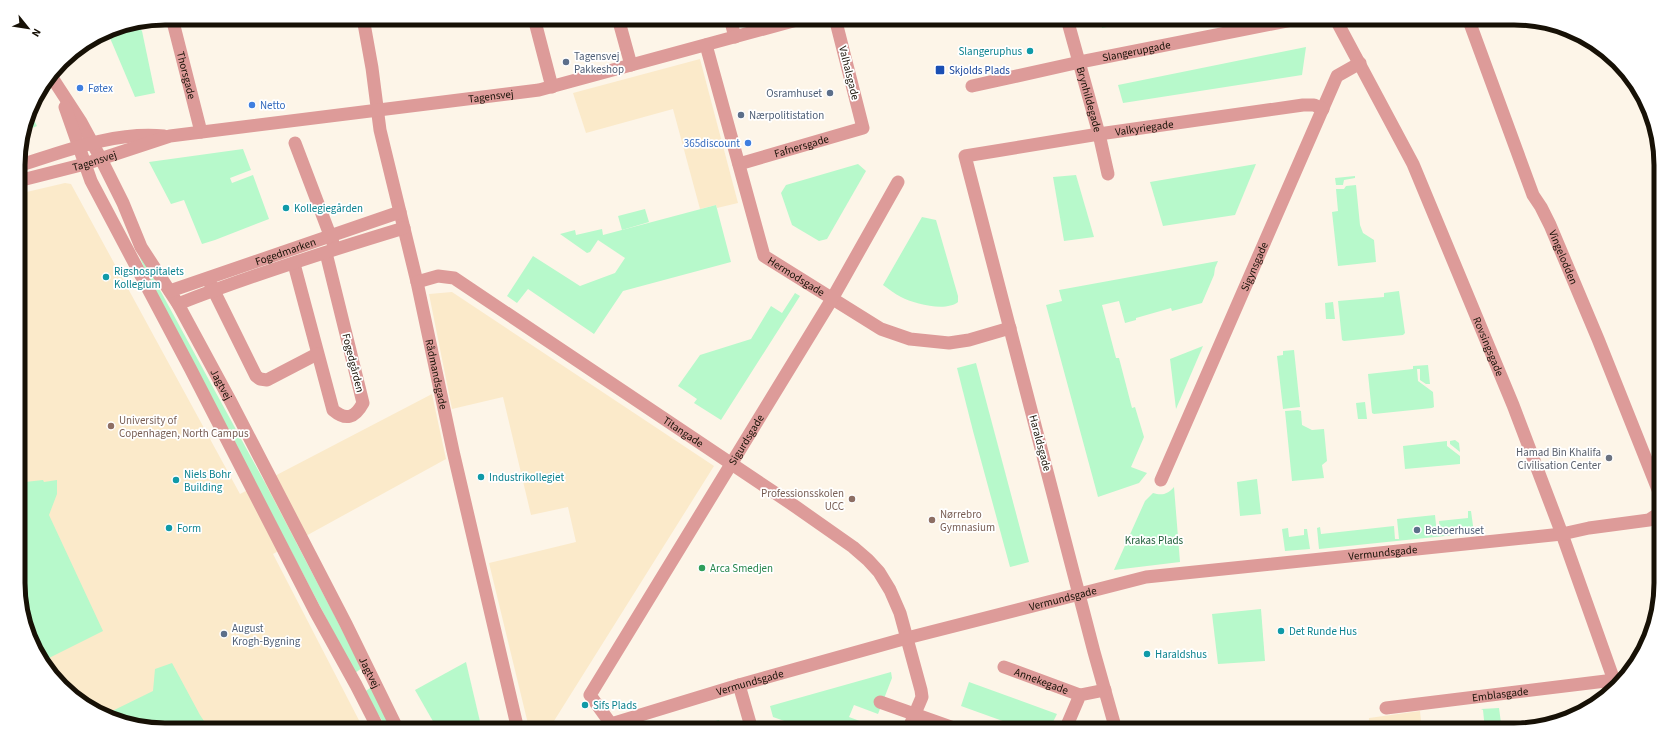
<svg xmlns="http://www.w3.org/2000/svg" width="1679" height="748" font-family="'Source Sans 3',sans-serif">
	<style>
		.built { fill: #fbeaca }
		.green { fill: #b7f9cb }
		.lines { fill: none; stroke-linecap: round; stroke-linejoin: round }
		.minor { stroke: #dd9b99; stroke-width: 13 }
		.culture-dot { fill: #0f9aa8; stroke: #fff; stroke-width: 1.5 }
		.service-dot { fill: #5c6f8a; stroke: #fff; stroke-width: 1.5 }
		.transit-dot { fill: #1a4fb4; stroke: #fff; stroke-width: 1.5 }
		.shop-dot { fill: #3f7fe0; stroke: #fff; stroke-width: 1.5 }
		.education-dot { fill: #8d6e63; stroke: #fff; stroke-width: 1.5 }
		.worship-dot { fill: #6b7280; stroke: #fff; stroke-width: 1.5 }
		.leisure-dot { fill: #2e9e5b; stroke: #fff; stroke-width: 1.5 }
		.labels { text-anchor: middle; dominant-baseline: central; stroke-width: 3.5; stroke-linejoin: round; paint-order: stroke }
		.culture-label { font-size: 11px; fill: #0d838f; stroke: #fff; text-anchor: start }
		.street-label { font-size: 11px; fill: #171106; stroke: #fff }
		.service-label { font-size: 11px; fill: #4e5e75; stroke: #fff; text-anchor: start }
		.transit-label { font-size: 11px; fill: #164399; stroke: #fff; text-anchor: start }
		.shop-label { font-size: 11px; fill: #366cbe; stroke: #fff; text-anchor: start }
		.education-label { font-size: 11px; fill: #785e54; stroke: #fff; text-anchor: start }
		.worship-label { font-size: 11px; fill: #5b616d; stroke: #fff; text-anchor: end }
		.park-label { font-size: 11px; fill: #1e5d38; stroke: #fff }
		.leisure-label { font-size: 11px; fill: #27864d; stroke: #fff; text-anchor: start }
		.rim { fill: none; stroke: #171106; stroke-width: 5 }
	</style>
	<rect width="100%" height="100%" fill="#fdf5e8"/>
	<g class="built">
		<polygon points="700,59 738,203 717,208 716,205 700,209 673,109 586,133 573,93"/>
		<polygon points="65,183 71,184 240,494 432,394 446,459 273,554 364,730 165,730 108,719 48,672 19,603 18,194"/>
		<polygon points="452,292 714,466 554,721 529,728 489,563 576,542 568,507 531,515 503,397 452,409 429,294"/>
		<polygon points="1420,711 1422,730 1368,730 1369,718"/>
	</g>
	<g class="green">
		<polygon points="1100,18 1151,18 1102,28"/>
		<polygon points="136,25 142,31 155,93 135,97 110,38 111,34"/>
		<polygon points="1306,47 1302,75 1123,103 1118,85"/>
		<polygon points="30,113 37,126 25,131"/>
		<polygon points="243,149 251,170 230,178 232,183 253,175 269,219 215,240 202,244 184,200 171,204 149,162"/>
		<polygon points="858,164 866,171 827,239 819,241 792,225 781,193 786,185"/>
		<polygon points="1256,164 1235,215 1163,226 1150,182"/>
		<polygon points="1076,175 1094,237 1064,241 1053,177"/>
		<polygon points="1355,176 1355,178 1344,180 1343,185 1336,185 1335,178"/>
		<polygon points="1356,185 1360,225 1363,233 1374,240 1376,262 1338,266 1332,212 1338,211 1336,189 1344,189 1346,186"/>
		<polygon points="716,205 731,262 623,291 594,334 528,289 517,303 507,296 533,256 580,286 615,273 625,258 598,240 590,252 587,253 560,234 575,230 576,235 602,229 603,235"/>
		<polygon points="645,209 649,222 622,230 618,216"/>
		<path d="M922 217 936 220 958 296V302C946 312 914 304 901 297 895 294 889 289 883 285Z"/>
		<polygon points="142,257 263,479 362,668 355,673 152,286 140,258"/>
		<polygon points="1218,261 1215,268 1214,275 1202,303 1172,311 1171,308 1136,318 1136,320 1125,323 1119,301 1102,305 1116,358 1119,358 1132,408 1135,407 1144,437 1131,467 1147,473 1139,483 1098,497 1046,305 1062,301 1059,290"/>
		<polygon points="1399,291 1405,333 1403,335 1344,341 1342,340 1338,301 1384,297 1384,293"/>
		<polygon points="795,293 800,296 721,420 694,403 697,399 678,386 700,355 751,339 771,306 782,313"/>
		<polygon points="1333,302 1335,319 1326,319 1325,303"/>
		<polygon points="1203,346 1176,409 1170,359"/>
		<polygon points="1294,350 1300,407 1283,409 1277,356 1283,355 1283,351"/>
		<polygon points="976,363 1029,562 1010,567 973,431 957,368"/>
		<polygon points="1428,365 1430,384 1426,384 1420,380 1420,369 1417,369 1418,381 1433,392 1434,407 1432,408 1374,414 1372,413 1368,374 1413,369 1413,366"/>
		<polygon points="1365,402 1367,419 1358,419 1356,403"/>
		<polygon points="1298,410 1301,411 1302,425 1312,430 1324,429 1327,461 1322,465 1324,478 1292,481 1285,411"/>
		<polygon points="1455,440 1459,443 1460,452 1450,444 1450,441"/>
		<polygon points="1447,441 1447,446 1460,456 1460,464 1405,469 1403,446"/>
		<polygon points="1257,479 1261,514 1240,516 1237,482"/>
		<polygon points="43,480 44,482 57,480 57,494 49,515 103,631 43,661 19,603 19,498 27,499 25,482"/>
		<path d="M1174 487 1180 562 1114 570 1145 501 1153 493C1162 496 1168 494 1174 487Z"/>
		<polygon points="1468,511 1471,511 1474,533 1319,549 1317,528 1320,527 1321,534 1394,526 1395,539 1399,539 1397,519 1435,515 1437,534 1440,534 1439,521 1468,518"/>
		<polygon points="1288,528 1289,537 1304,535 1304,529 1307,529 1310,549 1285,551 1282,529"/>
		<polygon points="1261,609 1265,661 1218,664 1212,614"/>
		<polygon points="466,662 482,730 438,730 415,690"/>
		<polygon points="172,663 200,715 210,730 165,730 108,719 104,715 153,691 155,669"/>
		<polygon points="891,672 892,678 878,714 854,705 849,717 884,730 810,730 773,717 770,706"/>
		<polygon points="969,682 1057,714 1049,730 1028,730 961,706"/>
		<polygon points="372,687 394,730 388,730 364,692"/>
		<polygon points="1499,708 1502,730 1485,730 1483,710 1481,709"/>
		<polygon points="719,720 723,730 682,730"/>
		<polygon points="574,723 589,725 595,730 566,730"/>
	</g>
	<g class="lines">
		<g class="minor">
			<path id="s1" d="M172 18 201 132"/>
			<path id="s2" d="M363 18 372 68 380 130 417 282 453 451 518 730"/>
			<polyline points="534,18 552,87"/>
			<polyline points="618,18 631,65"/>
			<polyline points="730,18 735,37"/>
			<path id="s3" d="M1335 18 1413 164 1513 405 1562 534 1616 686"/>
			<path id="s4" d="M1468 18 1533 195 1541 207 1550 225 1598 339 1661 497"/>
			<path id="s5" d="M1069 26 1099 134 1108 174"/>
			<path id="s6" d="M706 45 764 256 881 329 910 339 949 343 969 340 1010 328"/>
			<path id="s7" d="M51 76 81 122 101 159 123 203 141 247 178 304 231 402 346 624 398 730"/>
			<path id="s8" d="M972 86 1080 62 1302 18"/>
			<polyline points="65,107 91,181 190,368 315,611 356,685 379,730"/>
			<polyline points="295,143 333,243"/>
			<path id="s9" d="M739 164 863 128 835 18"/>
			<path d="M18 166C65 151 115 131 164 136"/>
			<path id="s10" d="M18 181 85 164 170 136 539 90 804 18"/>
			<path d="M294 264 333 410C346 421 355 418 363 403L326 253"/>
			<path id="s11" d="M417 282 438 276 454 278 796 507 853 547 868 560 879 572 890 590 900 613 921 690 922 697 908 730"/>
			<polyline points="210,283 256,376 260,379 267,380 317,354"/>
			<path id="s12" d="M170 291 400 212"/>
			<path d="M178 304C252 275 328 251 404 228"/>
			<path id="s13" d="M1161 480 1337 76 1360 63"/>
			<path id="s14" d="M1004 667 1080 695"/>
			<polyline points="739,685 752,730"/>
			<polyline points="880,702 959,730"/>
			<path id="s15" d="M1386 708 1614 680"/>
			<path id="s16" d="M611 724 739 685 907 638 1146 577 1562 534 1589 528 1649 520 1661 512"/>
			<path id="s17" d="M611 724 590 695 832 299 898 182"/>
			<polyline points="1065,730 1080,695 1105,690"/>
			<path id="s18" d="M1116 730 1094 652 965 156 1099 134 1303 105H1314L1323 109"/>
		</g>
	</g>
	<g class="culture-dot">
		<circle cx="1030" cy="51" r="4"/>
		<circle cx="286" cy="208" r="4"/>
		<circle cx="106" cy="277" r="4"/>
		<circle cx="481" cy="477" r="4"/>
		<circle cx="176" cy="480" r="4"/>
		<circle cx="169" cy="528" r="4"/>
		<circle cx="1281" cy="631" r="4"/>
		<circle cx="1147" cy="654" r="4"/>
		<circle cx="585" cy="705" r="4"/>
	</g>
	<g class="service-dot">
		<circle cx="566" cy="62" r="4"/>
		<circle cx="830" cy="93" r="4"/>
		<circle cx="741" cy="115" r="4"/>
		<circle cx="1417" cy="530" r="4"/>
		<circle cx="224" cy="634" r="4"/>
	</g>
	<rect class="transit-dot" x="935" y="65" width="10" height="10" rx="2"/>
	<g class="shop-dot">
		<circle cx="80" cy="88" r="4"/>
		<circle cx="252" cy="105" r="4"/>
		<circle cx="748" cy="143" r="4"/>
	</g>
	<g class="education-dot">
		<circle cx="111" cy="426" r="4"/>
		<circle cx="852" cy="499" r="4"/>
		<circle cx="932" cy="520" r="4"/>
	</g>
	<circle class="worship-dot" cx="1609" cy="458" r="4"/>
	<circle class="leisure-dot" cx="702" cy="568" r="4"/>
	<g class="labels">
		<g class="culture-label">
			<text x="1022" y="51" text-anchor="end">Slangeruphus</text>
			<text x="294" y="208">Kollegiegården</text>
			<text x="114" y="271">Rigshospitalets<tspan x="114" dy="13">Kollegium</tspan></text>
			<text x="184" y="474">Niels Bohr<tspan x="184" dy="13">Building</tspan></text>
			<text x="489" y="477">Industrikollegiet</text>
			<text x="177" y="528">Form</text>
			<text x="1289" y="631">Det Runde Hus</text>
			<text x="1155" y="654">Haraldshus</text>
			<text x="593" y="705">Sifs Plads</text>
		</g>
		<g class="street-label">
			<text stroke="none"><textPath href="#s8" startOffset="168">Slangerupgade</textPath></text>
			<text transform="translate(849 73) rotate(76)">Valhalsgade</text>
			<text stroke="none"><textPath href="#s1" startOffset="59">Thorsgade</textPath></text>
			<text stroke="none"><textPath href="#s10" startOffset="482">Tagensvej</textPath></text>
			<text stroke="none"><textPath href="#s5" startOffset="76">Brynhildegade</textPath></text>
			<text stroke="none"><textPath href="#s18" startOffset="775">Valkyriegade</textPath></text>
			<text stroke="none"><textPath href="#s9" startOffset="65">Fafnersgade</textPath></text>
			<text stroke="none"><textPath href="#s10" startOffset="79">Tagensvej</textPath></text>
			<text stroke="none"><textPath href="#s12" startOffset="122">Fogedmarken</textPath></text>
			<text stroke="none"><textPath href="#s4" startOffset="258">Vingelodden</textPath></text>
			<text stroke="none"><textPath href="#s13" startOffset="233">Sigynsgade</textPath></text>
			<text stroke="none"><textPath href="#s6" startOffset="257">Hermodsgade</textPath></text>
			<text stroke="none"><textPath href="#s3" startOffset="363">Rovsingsgade</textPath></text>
			<text transform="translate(353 363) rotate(76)">Fogedgården</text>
			<text stroke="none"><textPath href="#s2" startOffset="364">Rådmandsgade</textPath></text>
			<text stroke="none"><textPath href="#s7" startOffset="353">Jagtvej</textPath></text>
			<text stroke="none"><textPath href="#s11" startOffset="314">Titangade</textPath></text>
			<text stroke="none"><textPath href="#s17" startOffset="335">Sigurdsgade</textPath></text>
			<text transform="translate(1040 443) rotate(75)">Haraldsgade</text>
			<text stroke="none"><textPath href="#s16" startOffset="793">Vermundsgade</textPath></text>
			<text stroke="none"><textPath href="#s16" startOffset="469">Vermundsgade</textPath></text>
			<text stroke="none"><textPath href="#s7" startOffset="677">Jagtvej</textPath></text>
			<text stroke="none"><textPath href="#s14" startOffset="40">Annekegade</textPath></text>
			<text stroke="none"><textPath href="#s16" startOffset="145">Vermundsgade</textPath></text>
			<text stroke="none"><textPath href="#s15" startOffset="115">Emblasgade</textPath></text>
		</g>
		<g class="service-label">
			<text x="574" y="56">Tagensvej<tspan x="574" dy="13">Pakkeshop</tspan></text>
			<text x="822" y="93" text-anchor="end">Osramhuset</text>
			<text x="749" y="115">Nærpolitistation</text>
			<text x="1425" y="530">Beboerhuset</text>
			<text x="232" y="628">August<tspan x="232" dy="13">Krogh-Bygning</tspan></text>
		</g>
		<g class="transit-label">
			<text x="949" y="70">Skjolds Plads</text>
		</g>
		<g class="shop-label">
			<text x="88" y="88">Føtex</text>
			<text x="260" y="105">Netto</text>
			<text x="740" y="143" text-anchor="end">365discount</text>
		</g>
		<g class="education-label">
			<text x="119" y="420">University of<tspan x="119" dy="13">Copenhagen, North Campus</tspan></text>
			<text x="844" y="493" text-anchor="end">Professionsskolen<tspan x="844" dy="13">UCC</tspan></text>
			<text x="940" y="514">Nørrebro<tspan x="940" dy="13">Gymnasium</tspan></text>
		</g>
		<g class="worship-label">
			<text x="1601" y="452">Hamad Bin Khalifa<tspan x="1601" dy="13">Civilisation Center</tspan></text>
		</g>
		<g class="park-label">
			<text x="1154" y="540">Krakas Plads</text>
		</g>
		<g class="leisure-label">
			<text x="710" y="568">Arca Smedjen</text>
		</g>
	</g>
	<path d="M0 0H1679V748H0ZM165 25H1514A140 140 0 0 1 1654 165V583A140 140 0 0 1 1514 723H165A140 140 0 0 1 25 583V165A140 140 0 0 1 165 25Z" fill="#fff" fill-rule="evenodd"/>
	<path class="rim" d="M165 25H1514A140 140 0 0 1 1654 165V583A140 140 0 0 1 1514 723H165A140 140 0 0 1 25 583V165A140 140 0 0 1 165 25Z"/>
	<g transform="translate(28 28) rotate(120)" stroke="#ffffff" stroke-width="3" paint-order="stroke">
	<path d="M0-3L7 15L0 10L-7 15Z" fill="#171106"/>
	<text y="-6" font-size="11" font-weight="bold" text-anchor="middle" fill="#171106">N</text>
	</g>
</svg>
